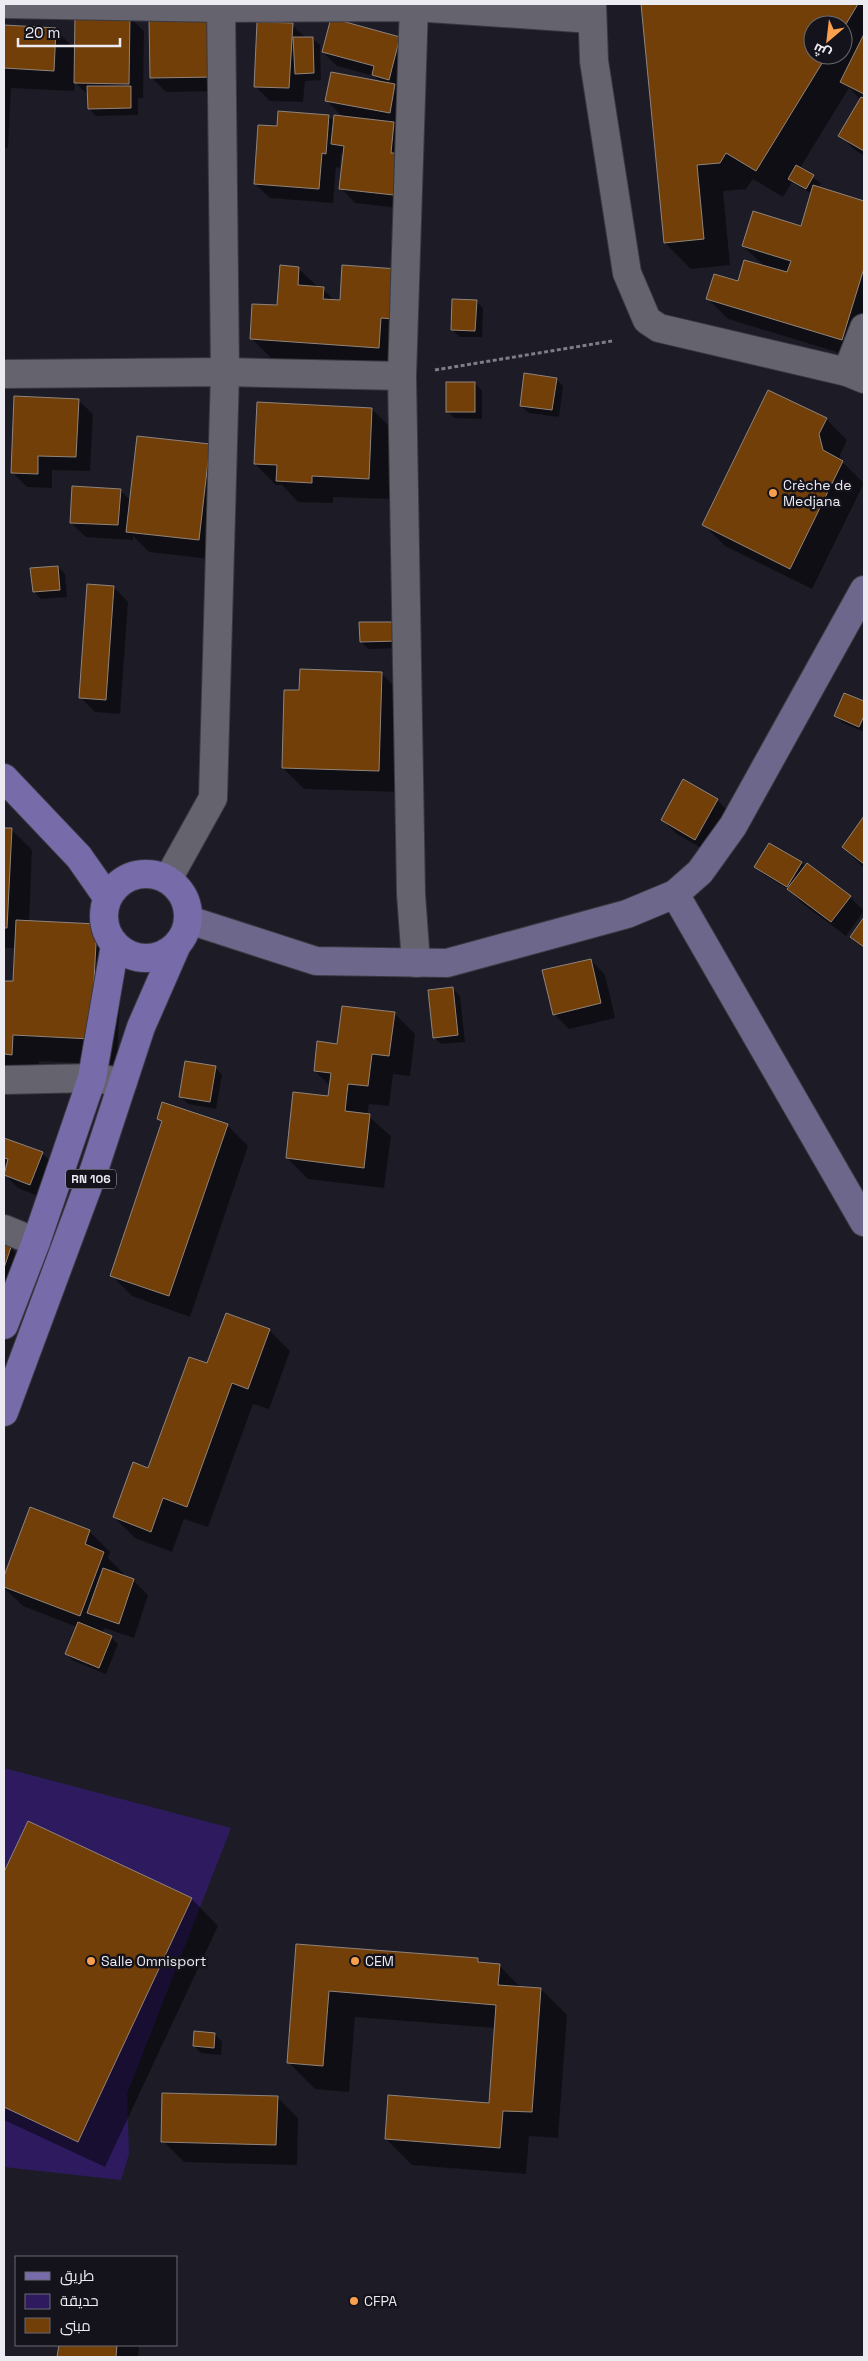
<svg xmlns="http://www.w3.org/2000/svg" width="868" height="2361" font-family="'Space Grotesk',Cairo,sans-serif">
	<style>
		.green { fill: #2e1b5f }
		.shadow { fill: #0007; fill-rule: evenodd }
		.building { fill: #723f08; stroke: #8f847c }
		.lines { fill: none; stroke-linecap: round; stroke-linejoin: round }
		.street-casing { stroke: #3a3941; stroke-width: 30 }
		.secondary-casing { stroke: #3a3941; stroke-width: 30 }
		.primary-casing { stroke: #3a3941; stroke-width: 30 }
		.path { stroke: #7d7d85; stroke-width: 3; stroke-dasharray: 4 2.5; stroke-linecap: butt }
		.street { stroke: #64636e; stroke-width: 28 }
		.secondary { stroke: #6d678c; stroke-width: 28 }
		.primary { stroke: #776baa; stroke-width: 28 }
		.poi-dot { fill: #fa9f4e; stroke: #14131c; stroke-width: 2 }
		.labels { text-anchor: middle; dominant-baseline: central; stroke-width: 5; stroke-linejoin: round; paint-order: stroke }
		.shield { fill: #14131c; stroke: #aaaab1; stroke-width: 1 }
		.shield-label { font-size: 12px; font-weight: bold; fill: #ebebf1 }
		.poi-label { font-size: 14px; fill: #ebebf1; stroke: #14131c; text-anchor: start }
	</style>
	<rect width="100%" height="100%" fill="#1d1c26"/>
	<polygon class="green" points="4,1768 231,1828 127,2094 129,2154 121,2180 4,2167"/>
	<g class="shadow">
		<path d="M642 4H864V156L855 150 840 136 861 100 849 88 800 168 821 183 818 188 864 202 863 360 728 319 707 298 765 267 743 246 802 228 812 194 792 182 783 197 753 179 746 189 723 191 730 265 691 269 665 243ZM813 25H843V55H813Z"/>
		<polygon points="129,17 144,31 143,98 138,98 138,115 96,116 89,109 89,96 75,82 74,91 11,88 8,148 4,148 4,26 56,30 76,50"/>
		<polygon points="151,19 230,91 166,92 151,77"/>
		<polygon points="292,25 306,38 312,38 320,45 321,80 305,81 303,102 270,101 255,86"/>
		<polygon points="400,38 404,127 396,125 408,137 408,209 355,203 341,188 344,156 341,153 340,168 336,167 333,203 270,198 255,184 278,128 328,116 335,122 343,117 327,101 382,83 374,76 337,66 323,52"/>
		<polygon points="298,268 319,288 323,289 335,301 341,301 397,270 399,369 272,359 251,338 278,307"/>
		<polygon points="476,301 483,308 482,337 460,337 452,330"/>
		<polygon points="556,379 563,386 559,417 529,413 521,406"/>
		<polygon points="475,383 482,391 482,419 454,418 447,411"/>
		<polygon points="78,400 93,414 90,471 52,470 52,488 27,487 12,472"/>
		<polygon points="372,409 393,430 390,499 333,497 333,503 298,502 282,485 276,485 255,464"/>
		<polygon points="826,419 847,440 840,455 841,461 864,483 812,589 725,546 704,525"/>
		<polygon points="209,445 219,560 149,552 133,536 133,540 86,537 71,523 120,490 131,501"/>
		<polygon points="58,567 65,574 67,597 41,599 34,592"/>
		<polygon points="114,587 128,602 120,714 95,712 80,697"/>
		<polygon points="397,623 405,648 368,649 361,642"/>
		<polygon points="381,673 402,694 400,792 304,789 283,768"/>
		<polygon points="845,694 864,703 864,732 843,723 836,716"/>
		<polygon points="717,800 732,815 710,853 677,834 662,820"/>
		<polygon points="864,818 864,868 843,847"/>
		<polygon points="4,829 11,829 32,850 29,922 96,925 122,952 117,1065 39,1061 38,1080 4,1078 4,982 15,982 16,948 4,948"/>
		<polygon points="801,863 850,897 864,911 846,936 803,904 789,890 763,874 756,867"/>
		<polygon points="591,960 605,975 615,1018 569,1029 554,1014"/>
		<polygon points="452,988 460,996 465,1042 441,1044 434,1037"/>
		<polygon points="394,1013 415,1034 410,1076 393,1074 389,1106 369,1104 367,1115 391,1136 384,1188 308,1179 287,1158 329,1098 330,1086 315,1071 339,1045"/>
		<polygon points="215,1067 222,1075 216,1109 188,1104 181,1097"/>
		<polygon points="158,1118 227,1125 248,1146 190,1317 132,1296 111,1275 163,1123"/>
		<polygon points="4,1139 42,1153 57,1168 45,1199 18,1188 4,1174 7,1165 4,1162"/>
		<polygon points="4,1245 11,1248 32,1269 6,1341 4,1340"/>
		<polygon points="269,1330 290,1351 269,1409 253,1404 208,1527 184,1519 172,1552 135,1538 114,1517 149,1469 208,1365"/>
		<path d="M30 1508 89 1531 110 1552 108 1558 124 1574 123 1576 133 1580 148 1595 134 1638 104 1628 102 1633 111 1637 118 1644 106 1674 74 1661 66 1654 77 1627 23 1606 4 1588V1580ZM85 1540H88L84 1551Z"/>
		<polygon points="29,1822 192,1899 218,1926 105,2167 4,2120 4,1875"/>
		<polygon points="298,1945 478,1959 483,1964 499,1965 521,1988 541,1989 567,2015 558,2138 529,2136 526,2174 412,2165 386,2139 490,2104 495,2028 355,2017 349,2092 315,2089 289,2063"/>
		<polygon points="215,2034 222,2042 221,2055 201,2053 194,2046"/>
		<polygon points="277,2097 298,2118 297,2165 184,2162 163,2141"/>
		<polygon points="60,2345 139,2345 138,2357 59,2357"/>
	</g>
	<g class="building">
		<polygon points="641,4 858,4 843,29 843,25 813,25 813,55 827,55 756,171 726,153 720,163 697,165 704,239 664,243"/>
		<polygon points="75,14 130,15 129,84 74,83"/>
		<polygon points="149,17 215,17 216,77 150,78"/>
		<polygon points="331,18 400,37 389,80 372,75 374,66 322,52"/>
		<polygon points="257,22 293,23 289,88 254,87"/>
		<polygon points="4,25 56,28 54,71 4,68"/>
		<polygon points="864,34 864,94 840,82"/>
		<polygon points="293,37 313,37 314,73 295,74"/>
		<polygon points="331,72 395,84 390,113 325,101"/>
		<polygon points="87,86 131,86 131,108 88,109"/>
		<polygon points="861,97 864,98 864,151 838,136"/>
		<polygon points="278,111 329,115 326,154 322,153 319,189 254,184 258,125 277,126"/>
		<polygon points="334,115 394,122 391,153 399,153 394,195 339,189 344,146 331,144"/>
		<polygon points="796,165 814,175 806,189 788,179"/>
		<polygon points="813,185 864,201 864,268 842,340 706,299 714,274 738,281 744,260 787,272 791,261 742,246 753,211 801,226"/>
		<polygon points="280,265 299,267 298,285 324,287 323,299 340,300 342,265 398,269 394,319 381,318 379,348 250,339 252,304 277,305"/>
		<polygon points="452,299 477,300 475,331 451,330"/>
		<polygon points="524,373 557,378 552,410 520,406"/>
		<rect x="446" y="382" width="29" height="30"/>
		<polygon points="768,390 827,418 819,434 823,450 843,461 790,569 702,525"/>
		<polygon points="14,396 79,399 76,457 38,456 38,474 11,473"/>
		<polygon points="257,402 372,408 369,479 312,476 312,483 276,481 277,465 254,464"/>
		<polygon points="137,436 210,444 199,540 126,532"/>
		<polygon points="72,486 121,489 118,525 70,523"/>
		<polygon points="58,566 60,590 33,592 30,568"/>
		<polygon points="87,584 114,586 106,700 79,698"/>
		<polygon points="359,622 397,622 398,641 360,642"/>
		<polygon points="300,669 382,672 379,771 282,768 284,690 299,690"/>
		<polygon points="844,693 864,701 864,716 859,727 834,716"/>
		<polygon points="683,779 718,799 695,840 661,820"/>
		<polygon points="864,816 864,864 842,847"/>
		<polygon points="4,828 12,828 7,928 4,928"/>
		<polygon points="769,843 802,862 787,887 754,867"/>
		<polygon points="807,863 851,896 831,922 787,889"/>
		<polygon points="864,917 864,947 850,937"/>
		<polygon points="16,920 97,924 91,1039 13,1035 12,1055 4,1054 4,981 13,981"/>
		<polygon points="591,959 601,1003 553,1015 542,970"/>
		<polygon points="453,987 458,1035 433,1038 428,990"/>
		<polygon points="342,1006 395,1012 389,1056 372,1054 368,1086 348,1084 345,1111 370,1114 364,1168 286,1158 293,1092 328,1096 331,1073 314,1071 317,1041 337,1044"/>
		<polygon points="185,1061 216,1066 210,1102 179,1097"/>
		<polygon points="162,1102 228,1124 169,1296 110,1276 162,1121 157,1119"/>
		<polygon points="4,1138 43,1152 30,1185 4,1175 8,1159 4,1158"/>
		<polygon points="4,1244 11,1247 4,1268"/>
		<polygon points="226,1313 270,1329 248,1389 232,1383 187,1507 163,1498 151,1532 113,1517 133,1462 148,1468 189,1357 207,1363"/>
		<polygon points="30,1507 90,1530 85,1544 104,1552 80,1616 4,1587 4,1576"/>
		<polygon points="103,1568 134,1579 119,1624 87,1613"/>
		<polygon points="78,1622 112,1636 99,1668 65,1654"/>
		<polygon points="28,1821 192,1898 78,2142 4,2107 4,1872"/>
		<polygon points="296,1944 478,1958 478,1962 500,1964 498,1985 541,1988 532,2112 503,2111 500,2148 385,2139 388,2095 489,2103 496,2005 329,1991 323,2066 287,2063"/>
		<polygon points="194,2031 215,2033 214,2048 193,2046"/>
		<polygon points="162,2093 278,2096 276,2145 161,2142"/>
		<polygon points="59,2345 117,2345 116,2357 57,2357"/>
	</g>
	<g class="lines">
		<defs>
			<g id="street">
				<polyline points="4,4 221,8 414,7 592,19"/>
				<polyline points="414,4 402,376 411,894 416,963"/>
				<polyline points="592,4 594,61 627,273 647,320 659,328 847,372 864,379"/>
				<polyline points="847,372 864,328"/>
				<polyline points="4,374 225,372 402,376"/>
				<polyline points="168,879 213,798 225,372 221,4"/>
				<polyline points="4,1080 92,1078 123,1082"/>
				<polyline points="4,1229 36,1242"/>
			</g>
			<g id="secondary">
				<polyline points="675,894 864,1222"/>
				<polyline points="189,920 316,961 447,963 627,914 675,894 700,872 733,826 864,590"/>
			</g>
			<g id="primary">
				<polyline points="4,778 79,857 107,897"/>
				<circle cx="146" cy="916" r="42"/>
				<polyline points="4,1325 36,1242 92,1078 115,945"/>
				<polyline points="4,1412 94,1170 141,1027 176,947"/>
			</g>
		</defs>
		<use href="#street" class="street-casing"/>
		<use href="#secondary" class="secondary-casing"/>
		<use href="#primary" class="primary-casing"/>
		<polyline class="path" points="435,370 612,341"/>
		<use href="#street" class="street"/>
		<use href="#secondary" class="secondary"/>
		<use href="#primary" class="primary"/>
	</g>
	<g class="poi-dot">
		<circle cx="773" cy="493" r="5"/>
		<circle cx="91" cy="1961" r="5"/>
		<circle cx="355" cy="1961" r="5"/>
		<circle cx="354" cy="2301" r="5"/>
	</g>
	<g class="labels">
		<rect class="shield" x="66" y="1169.5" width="50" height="19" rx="4"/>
		<g class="shield-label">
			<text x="91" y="1179">RN 106</text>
		</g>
		<g class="poi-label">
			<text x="783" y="485">Crèche de<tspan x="783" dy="16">Medjana</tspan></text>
			<text x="101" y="1961">Salle Omnisport</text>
			<text x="365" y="1961">CEM</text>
			<text x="364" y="2301">CFPA</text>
		</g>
	</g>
	<rect width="868" height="2361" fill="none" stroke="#ebebf1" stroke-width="10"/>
	<rect x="15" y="2256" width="162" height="90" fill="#14131c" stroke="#6a6971"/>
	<rect x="25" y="2272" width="25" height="8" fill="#776baa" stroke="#6a6971"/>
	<text x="60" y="2281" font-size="15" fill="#ebebf1">طريق</text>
	<rect x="25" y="2294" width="25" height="15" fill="#2e1b5f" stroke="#6a6971"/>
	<text x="60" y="2306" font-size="15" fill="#ebebf1">حديقة</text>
	<rect x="25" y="2318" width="25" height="15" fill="#723f08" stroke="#6a6971"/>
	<text x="60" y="2331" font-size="15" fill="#ebebf1">مبنى</text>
	<g transform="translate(828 40) rotate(208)"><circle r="24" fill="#14131c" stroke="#6a6971"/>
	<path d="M0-4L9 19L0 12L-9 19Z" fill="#fa9f4e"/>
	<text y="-8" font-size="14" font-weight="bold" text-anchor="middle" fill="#ebebf1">ش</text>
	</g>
	<path d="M18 38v8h102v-8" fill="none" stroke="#ebebf1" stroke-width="2.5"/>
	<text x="25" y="38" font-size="15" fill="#ebebf1" stroke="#14131c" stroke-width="4" paint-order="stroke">20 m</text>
</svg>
